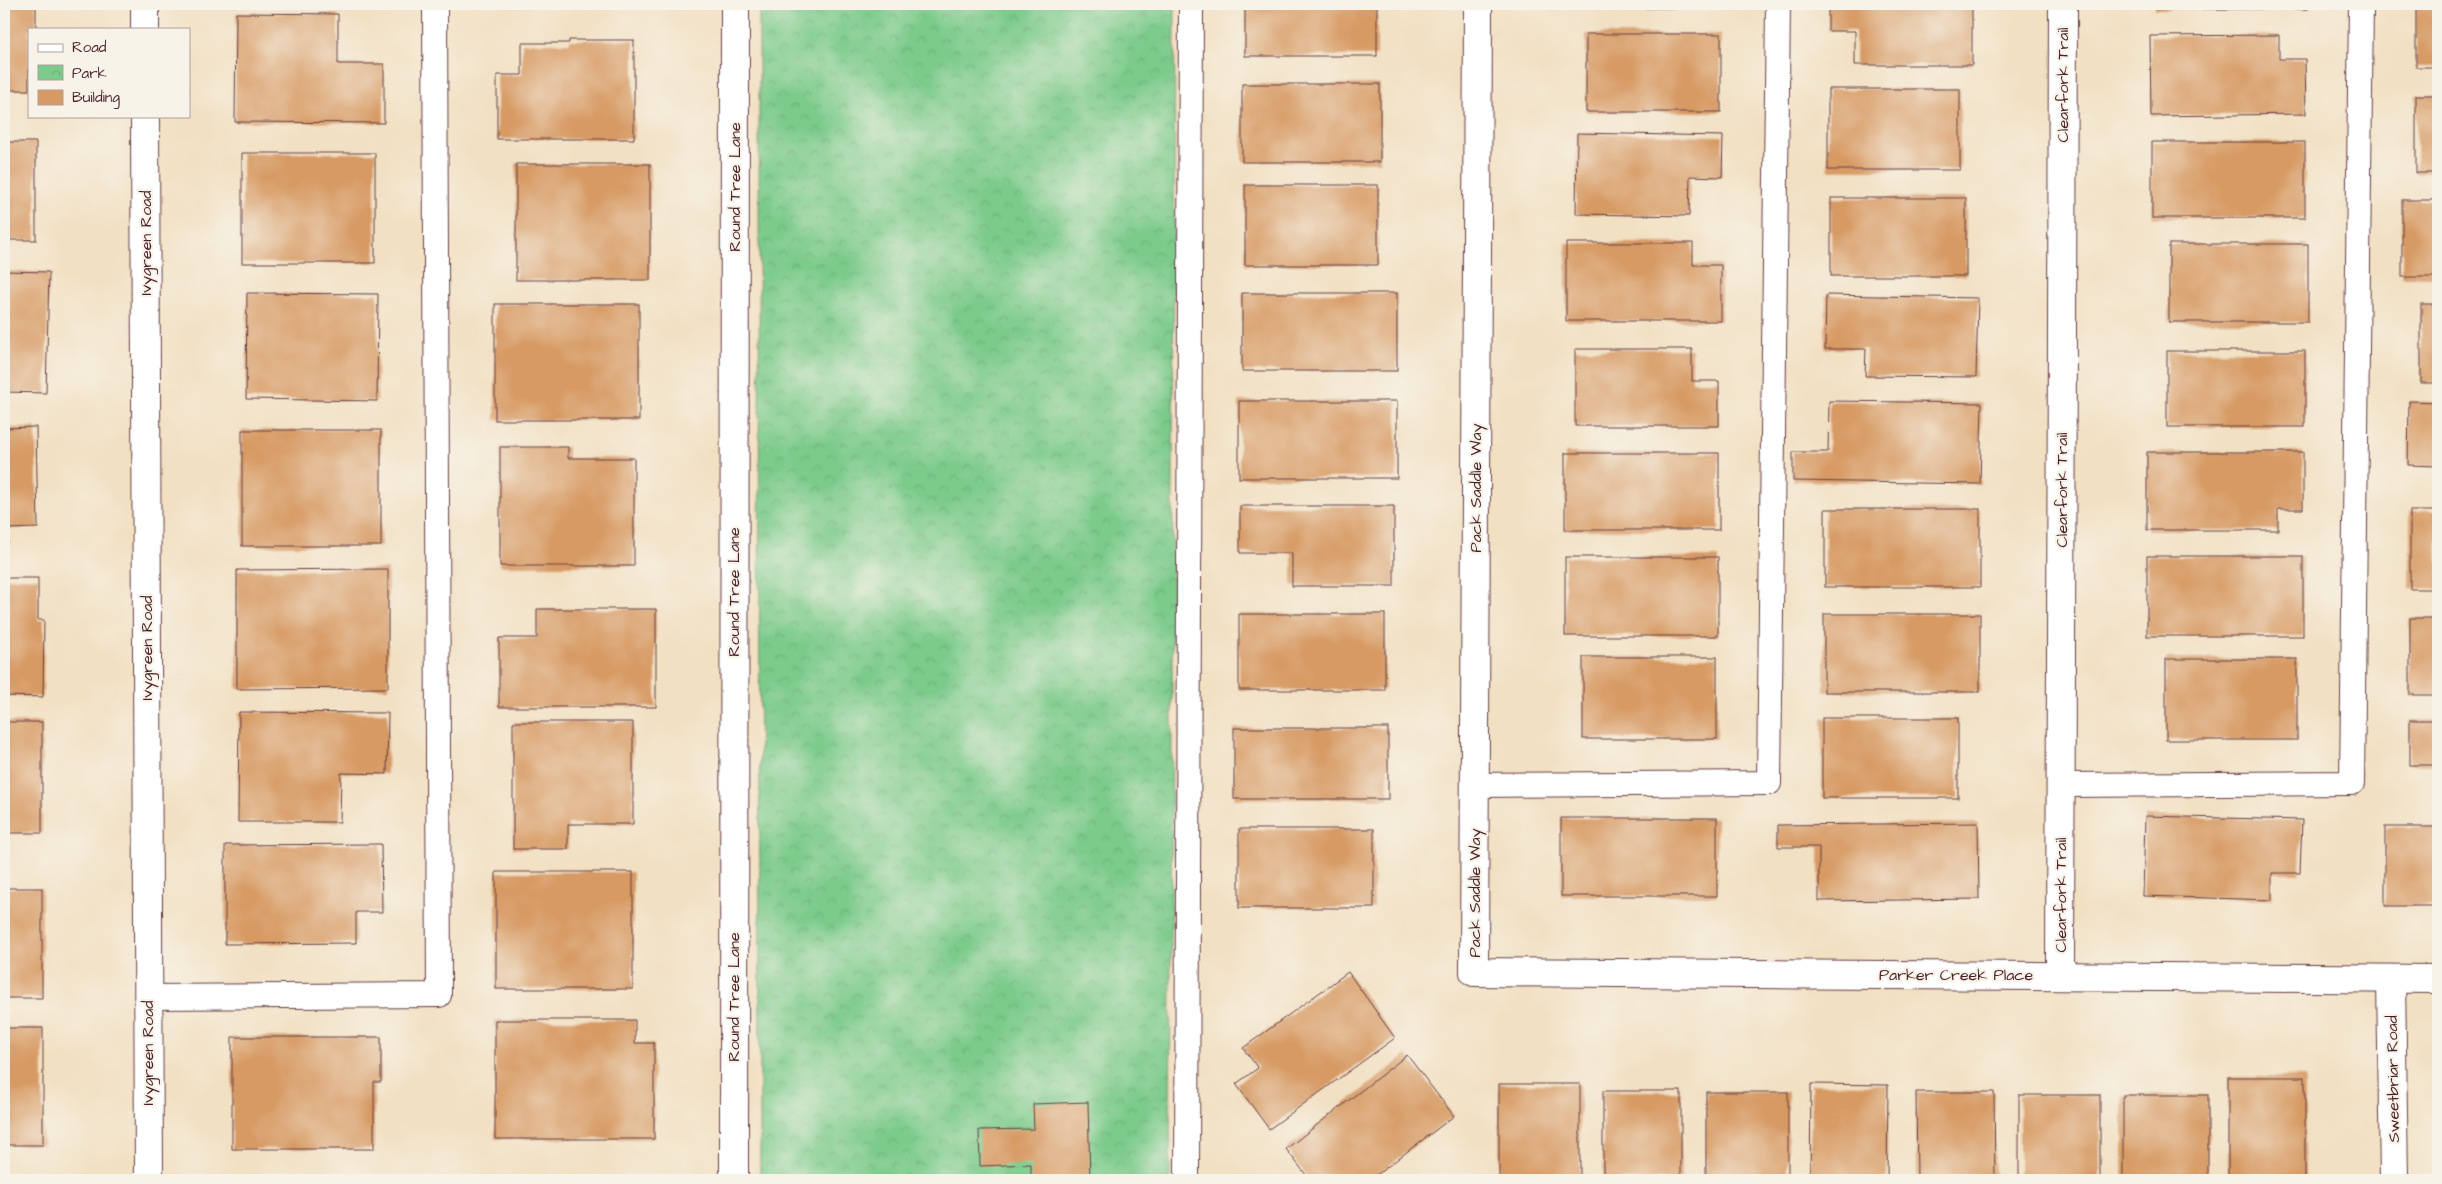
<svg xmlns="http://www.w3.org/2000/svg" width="2442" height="1184" font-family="'Architects Daughter',sans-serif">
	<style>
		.park { fill: url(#park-crowns); stroke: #62755b }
		.building { fill: #d79a64 }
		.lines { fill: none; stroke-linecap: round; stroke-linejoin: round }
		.service-casing { stroke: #633c42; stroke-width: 26 }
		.minor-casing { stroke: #633c42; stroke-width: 30 }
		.service { stroke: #fff; stroke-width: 24 }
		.minor { stroke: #fff; stroke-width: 28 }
		.labels { text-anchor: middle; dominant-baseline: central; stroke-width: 4.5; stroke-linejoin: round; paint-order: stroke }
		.street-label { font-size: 16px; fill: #4a1f2b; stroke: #f7f3e8 }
	</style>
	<defs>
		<pattern id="park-crowns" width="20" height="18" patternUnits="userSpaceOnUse" patternTransform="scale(1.25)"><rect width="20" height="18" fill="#7bcb8b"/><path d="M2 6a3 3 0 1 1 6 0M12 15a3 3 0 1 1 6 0" fill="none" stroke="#6cae78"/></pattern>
	</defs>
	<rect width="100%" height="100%" fill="#f7f3e8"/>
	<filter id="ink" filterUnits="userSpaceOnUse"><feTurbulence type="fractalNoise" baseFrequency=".02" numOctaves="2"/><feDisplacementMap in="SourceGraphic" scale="10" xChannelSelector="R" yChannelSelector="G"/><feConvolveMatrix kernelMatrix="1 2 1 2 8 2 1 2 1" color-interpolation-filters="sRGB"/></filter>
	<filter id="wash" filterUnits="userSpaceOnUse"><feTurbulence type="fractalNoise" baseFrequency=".0096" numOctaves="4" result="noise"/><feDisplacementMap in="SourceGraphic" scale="20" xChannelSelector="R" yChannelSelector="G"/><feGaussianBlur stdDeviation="1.12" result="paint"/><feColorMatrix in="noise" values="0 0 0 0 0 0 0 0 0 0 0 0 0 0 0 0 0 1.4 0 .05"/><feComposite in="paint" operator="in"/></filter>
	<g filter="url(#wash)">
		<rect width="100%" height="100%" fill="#f2e0c3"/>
		<polygon class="park" points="759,4 1175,4 1170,1180 760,1180"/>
		<g id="blocks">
			<g class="building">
				<polygon points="4,4 36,4 36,29 29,29 29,90 4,90"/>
				<rect x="1245" y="4" width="132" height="52"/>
				<rect x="1585" y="4" width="138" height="4"/>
				<polygon points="1828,4 1972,4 1972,65 1855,65 1855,31 1828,31"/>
				<rect x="2155" y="4" width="153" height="5"/>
				<rect x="2416" y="4" width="22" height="63"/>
				<polygon points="236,13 338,14 338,64 384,64 384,123 235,122"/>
				<rect x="1586" y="34" width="135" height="78"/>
				<polygon points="2279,35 2279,59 2305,59 2306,114 2151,116 2150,36"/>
				<polygon points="569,40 634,40 634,139 497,139 497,75 522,75 522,43 569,43"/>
				<rect x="1242" y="84" width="138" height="78"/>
				<rect x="1828" y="89" width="132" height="81"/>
				<rect x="2416" y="95" width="22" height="78"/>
				<polygon points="1577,133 1723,136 1722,177 1690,176 1689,216 1576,214"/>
				<rect x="4" y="142" width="32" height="98"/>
				<rect x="2152" y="142" width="153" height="76"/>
				<rect x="242" y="153" width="133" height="110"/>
				<rect x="516" y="164" width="134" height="116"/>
				<rect x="1245" y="185" width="133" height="80"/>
				<rect x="1831" y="198" width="135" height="78"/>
				<rect x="2402" y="200" width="36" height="77"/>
				<polygon points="1566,243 1693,243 1693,265 1721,265 1721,321 1566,321"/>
				<rect x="2169" y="244" width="139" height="78"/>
				<polygon points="4,271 49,272 46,393 4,392"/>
				<polygon points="247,293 378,294 377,401 246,399"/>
				<rect x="1242" y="293" width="155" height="78"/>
				<polygon points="1826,295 1978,298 1976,377 1865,376 1866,349 1825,349"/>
				<rect x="495" y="304" width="144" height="116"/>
				<rect x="2421" y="304" width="17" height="79"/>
				<polygon points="1575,349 1692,349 1692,381 1719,381 1719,426 1575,426"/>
				<rect x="2167" y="351" width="138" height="76"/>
				<rect x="1239" y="401" width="158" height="77"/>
				<polygon points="1829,401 1982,403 1980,484 1793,481 1793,452 1828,452"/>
				<polygon points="2409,401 2438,402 2438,466 2408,465"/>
				<polygon points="36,427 38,528 8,529 8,543 4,543 4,428"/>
				<rect x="242" y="430" width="139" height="116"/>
				<polygon points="500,447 568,447 568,458 634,458 634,566 500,566"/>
				<polygon points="2147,452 2303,452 2303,509 2278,509 2278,530 2147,530"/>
				<rect x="1565" y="453" width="154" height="77"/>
				<polygon points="1240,506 1394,506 1394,586 1292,586 1292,553 1240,553"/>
				<rect x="1825" y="509" width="155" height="78"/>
				<rect x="2410" y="511" width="28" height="78"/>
				<rect x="2147" y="556" width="156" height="80"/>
				<rect x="1565" y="557" width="153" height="79"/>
				<polygon points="388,569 388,688 237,689 237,570"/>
				<polygon points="4,578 38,578 38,620 44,620 43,697 4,696"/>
				<polygon points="537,609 656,609 656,707 499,707 499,638 537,638"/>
				<rect x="1239" y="614" width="146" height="76"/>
				<rect x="1824" y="614" width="156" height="78"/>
				<rect x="2410" y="618" width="28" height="77"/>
				<rect x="1583" y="657" width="134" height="82"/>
				<rect x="2166" y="659" width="131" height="81"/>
				<polygon points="239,712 388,713 387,774 341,773 340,822 238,822"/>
				<rect x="1822" y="718" width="136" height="80"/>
				<rect x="2410" y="720" width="28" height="45"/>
				<rect x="4" y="722" width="38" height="111"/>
				<polygon points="513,722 633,722 633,824 568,824 568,849 513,849"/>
				<rect x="1234" y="728" width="154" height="71"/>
				<polygon points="2145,816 2302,820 2300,873 2272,873 2272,900 2143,896"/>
				<rect x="1561" y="818" width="156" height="78"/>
				<polygon points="1978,823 1979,899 1819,901 1819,847 1778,847 1778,825"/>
				<rect x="2385" y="827" width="53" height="79"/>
				<rect x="1239" y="829" width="135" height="79"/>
				<polygon points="381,844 382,912 356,912 356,943 225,944 225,845"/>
				<rect x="496" y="872" width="137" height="117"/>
				<rect x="4" y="888" width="38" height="110"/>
				<polygon points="1348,972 1395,1038 1269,1129 1236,1084 1258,1068 1243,1048"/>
				<polygon points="495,1020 635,1020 635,1043 654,1043 654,1139 495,1139"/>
				<rect x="4" y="1028" width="39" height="117"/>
				<polygon points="232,1037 381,1037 381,1082 374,1082 374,1149 232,1149"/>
				<polygon points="1407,1055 1454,1116 1370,1180 1310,1180 1286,1149"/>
				<rect x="2228" y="1077" width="77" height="103"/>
				<rect x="1499" y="1084" width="81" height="96"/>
				<polygon points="1811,1084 1888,1085 1887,1180 1810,1180"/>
				<rect x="1603" y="1091" width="78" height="89"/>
				<rect x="1706" y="1092" width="82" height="88"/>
				<polygon points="1916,1092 1994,1092 1995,1180 1917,1180"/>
				<rect x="2019" y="1095" width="81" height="85"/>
				<rect x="2123" y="1095" width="85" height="85"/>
				<polygon points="1088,1102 1090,1180 1031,1180 1031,1164 980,1166 979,1130 1034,1129 1033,1104"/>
			</g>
		</g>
	</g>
	<g filter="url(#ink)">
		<use href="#blocks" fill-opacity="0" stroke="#633c42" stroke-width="1"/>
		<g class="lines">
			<defs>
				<g id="service">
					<polyline points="1475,785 1769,783 1778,4"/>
					<polyline points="2061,785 2352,783 2361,4"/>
					<polyline points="148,997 439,995 435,4"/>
					<polyline points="1187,1180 1191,4"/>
				</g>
				<g id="minor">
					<polyline points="145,4 145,29"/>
					<polyline points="1478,4 1474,972 2438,979"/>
					<polyline points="145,116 149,1180"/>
					<polyline points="2060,976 2063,4"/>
					<polyline points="2391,979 2394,1180"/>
					<polyline points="734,1180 735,4"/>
				</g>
			</defs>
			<use href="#service" class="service-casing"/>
			<use href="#minor" class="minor-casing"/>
			<use href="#service" class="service"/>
			<use href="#minor" class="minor"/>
		</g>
	</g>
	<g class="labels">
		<g class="street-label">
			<text transform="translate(2063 85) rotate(-90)">Clearfork Trail</text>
			<text transform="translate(735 187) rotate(-90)">Round Tree Lane</text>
			<text transform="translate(146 243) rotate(-90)">Ivygreen Road</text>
			<text transform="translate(1476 488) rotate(-90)">Pack Saddle Way</text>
			<text transform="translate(2062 490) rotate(-90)">Clearfork Trail</text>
			<text transform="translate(734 592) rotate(-90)">Round Tree Lane</text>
			<text transform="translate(147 648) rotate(-90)">Ivygreen Road</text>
			<text transform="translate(1475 893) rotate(-90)">Pack Saddle Way</text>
			<text transform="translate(2061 895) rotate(-90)">Clearfork Trail</text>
			<text x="1956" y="975">Parker Creek Place</text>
			<text transform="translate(734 997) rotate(-90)">Round Tree Lane</text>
			<text transform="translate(148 1053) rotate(-90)">Ivygreen Road</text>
			<text transform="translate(2393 1079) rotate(-91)">Sweetbriar Road</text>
		</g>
	</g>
	<rect width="2442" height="1184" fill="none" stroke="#f7f3e8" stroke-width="20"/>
	<rect x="28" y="28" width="162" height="90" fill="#f7f3e8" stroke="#b29e9c"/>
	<rect x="38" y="44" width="25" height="8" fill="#ffffff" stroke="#b29e9c"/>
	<text x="72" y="52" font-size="15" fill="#4a1f2b">Road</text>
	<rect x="38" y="65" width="25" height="15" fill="url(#park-crowns)" stroke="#b29e9c"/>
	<text x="72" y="78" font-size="15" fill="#4a1f2b">Park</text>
	<rect x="38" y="90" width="25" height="15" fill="#d79a64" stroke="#b29e9c"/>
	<text x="72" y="102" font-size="15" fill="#4a1f2b">Building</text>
</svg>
